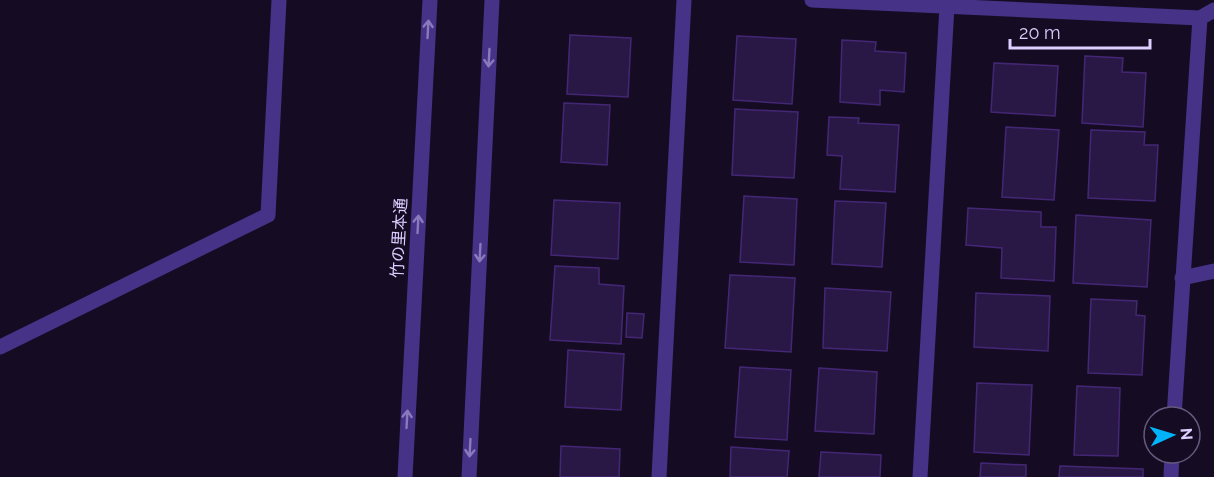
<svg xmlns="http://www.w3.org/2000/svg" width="1214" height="477" font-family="Raleway,'Noto Sans JP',sans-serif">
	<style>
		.building { fill: #291746; stroke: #442774; stroke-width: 1.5 }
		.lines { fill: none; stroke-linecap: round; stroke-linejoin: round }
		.minor { stroke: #463387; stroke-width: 15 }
		.oneway { stroke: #8a79bd }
		.labels { text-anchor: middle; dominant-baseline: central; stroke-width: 4.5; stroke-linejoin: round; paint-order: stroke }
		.street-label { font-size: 16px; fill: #ddcfff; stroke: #150c24 }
	</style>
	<rect width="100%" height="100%" fill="#150c24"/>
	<g class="building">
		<polygon points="570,35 631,38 628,97 567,94"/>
		<polygon points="737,36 796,39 792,104 733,100"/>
		<polygon points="842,40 876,42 875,51 906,53 904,92 880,90 880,105 840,102"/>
		<polygon points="1085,56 1123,58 1122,72 1146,73 1143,127 1082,123"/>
		<polygon points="994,63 1058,66 1055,116 991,112"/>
		<polygon points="564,103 610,105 607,165 561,162"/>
		<polygon points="735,109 798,112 794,178 732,175"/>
		<polygon points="829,117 859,118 858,123 899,125 895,192 840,189 842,156 827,155"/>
		<polygon points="1006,127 1059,130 1054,200 1002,197"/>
		<polygon points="1091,130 1145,132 1144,145 1158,145 1155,201 1088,198"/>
		<polygon points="744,196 797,199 794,265 740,262"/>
		<polygon points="554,200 620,203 618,259 551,255"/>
		<polygon points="835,201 886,203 882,267 832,264"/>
		<polygon points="968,208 1041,212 1041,227 1056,227 1054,281 1001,278 1002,248 966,245"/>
		<polygon points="1076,215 1151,220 1147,287 1073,283"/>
		<polygon points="555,266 599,268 599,284 624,286 621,344 550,340"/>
		<polygon points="730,275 795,278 791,352 725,348"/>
		<polygon points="825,288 891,292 887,351 823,348"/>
		<polygon points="976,293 1050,296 1048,351 974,347"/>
		<polygon points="1091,299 1137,301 1136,315 1145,316 1142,375 1088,373"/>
		<polygon points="627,313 644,314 642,338 626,337"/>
		<polygon points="568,350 624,354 621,410 565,407"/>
		<polygon points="740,367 791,370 787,440 735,437"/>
		<polygon points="819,368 877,372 874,434 815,431"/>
		<polygon points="977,383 1032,385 1029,455 974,452"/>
		<polygon points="1077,386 1120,388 1118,456 1074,455"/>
		<polygon points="561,446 620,449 619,477 560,477"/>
		<polygon points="731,447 789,451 787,477 730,477"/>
		<polygon points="821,452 881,455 880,477 819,477"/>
		<polygon points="981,463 1026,465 1026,477 980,477"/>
		<polygon points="1060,466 1143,469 1143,477 1059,477"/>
	</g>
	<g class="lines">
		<g class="minor">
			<polyline points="812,0 1200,18 1214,10"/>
			<polyline points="1182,278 1214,271"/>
			<polyline points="0,347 268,215 279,0"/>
			<polyline points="1174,417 1200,18"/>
			<polyline points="405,477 430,0"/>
			<polyline points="469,477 492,0"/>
			<polyline points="659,477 684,0"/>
			<polyline points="920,477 947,6"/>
			<polyline points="1171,477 1172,453"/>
		</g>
	</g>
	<defs><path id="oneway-shaft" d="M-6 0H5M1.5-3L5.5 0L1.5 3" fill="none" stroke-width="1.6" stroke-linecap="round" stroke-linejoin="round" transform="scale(1.5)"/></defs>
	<g class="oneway">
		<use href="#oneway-shaft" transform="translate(428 29) rotate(-87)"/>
		<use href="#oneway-shaft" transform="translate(489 58) rotate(93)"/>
		<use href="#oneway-shaft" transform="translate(418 224) rotate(-87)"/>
		<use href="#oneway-shaft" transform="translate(480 253) rotate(93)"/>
		<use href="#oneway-shaft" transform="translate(407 419) rotate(-87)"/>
		<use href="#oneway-shaft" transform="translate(470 448) rotate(93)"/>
	</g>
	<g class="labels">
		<g class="street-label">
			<text transform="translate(399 238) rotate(-87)">竹の里本通</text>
		</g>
	</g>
	<g transform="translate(1172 435) rotate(86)"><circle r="28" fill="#150c24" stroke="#655a7c" stroke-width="1.5"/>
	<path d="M0-4.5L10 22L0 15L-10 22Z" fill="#00b3fa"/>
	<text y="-9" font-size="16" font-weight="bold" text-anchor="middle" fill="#ddcfff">N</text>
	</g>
	<path d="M1010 39v9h140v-9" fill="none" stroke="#ddcfff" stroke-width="3"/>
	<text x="1019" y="39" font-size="18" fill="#ddcfff" stroke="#150c24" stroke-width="4.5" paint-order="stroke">20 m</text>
</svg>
